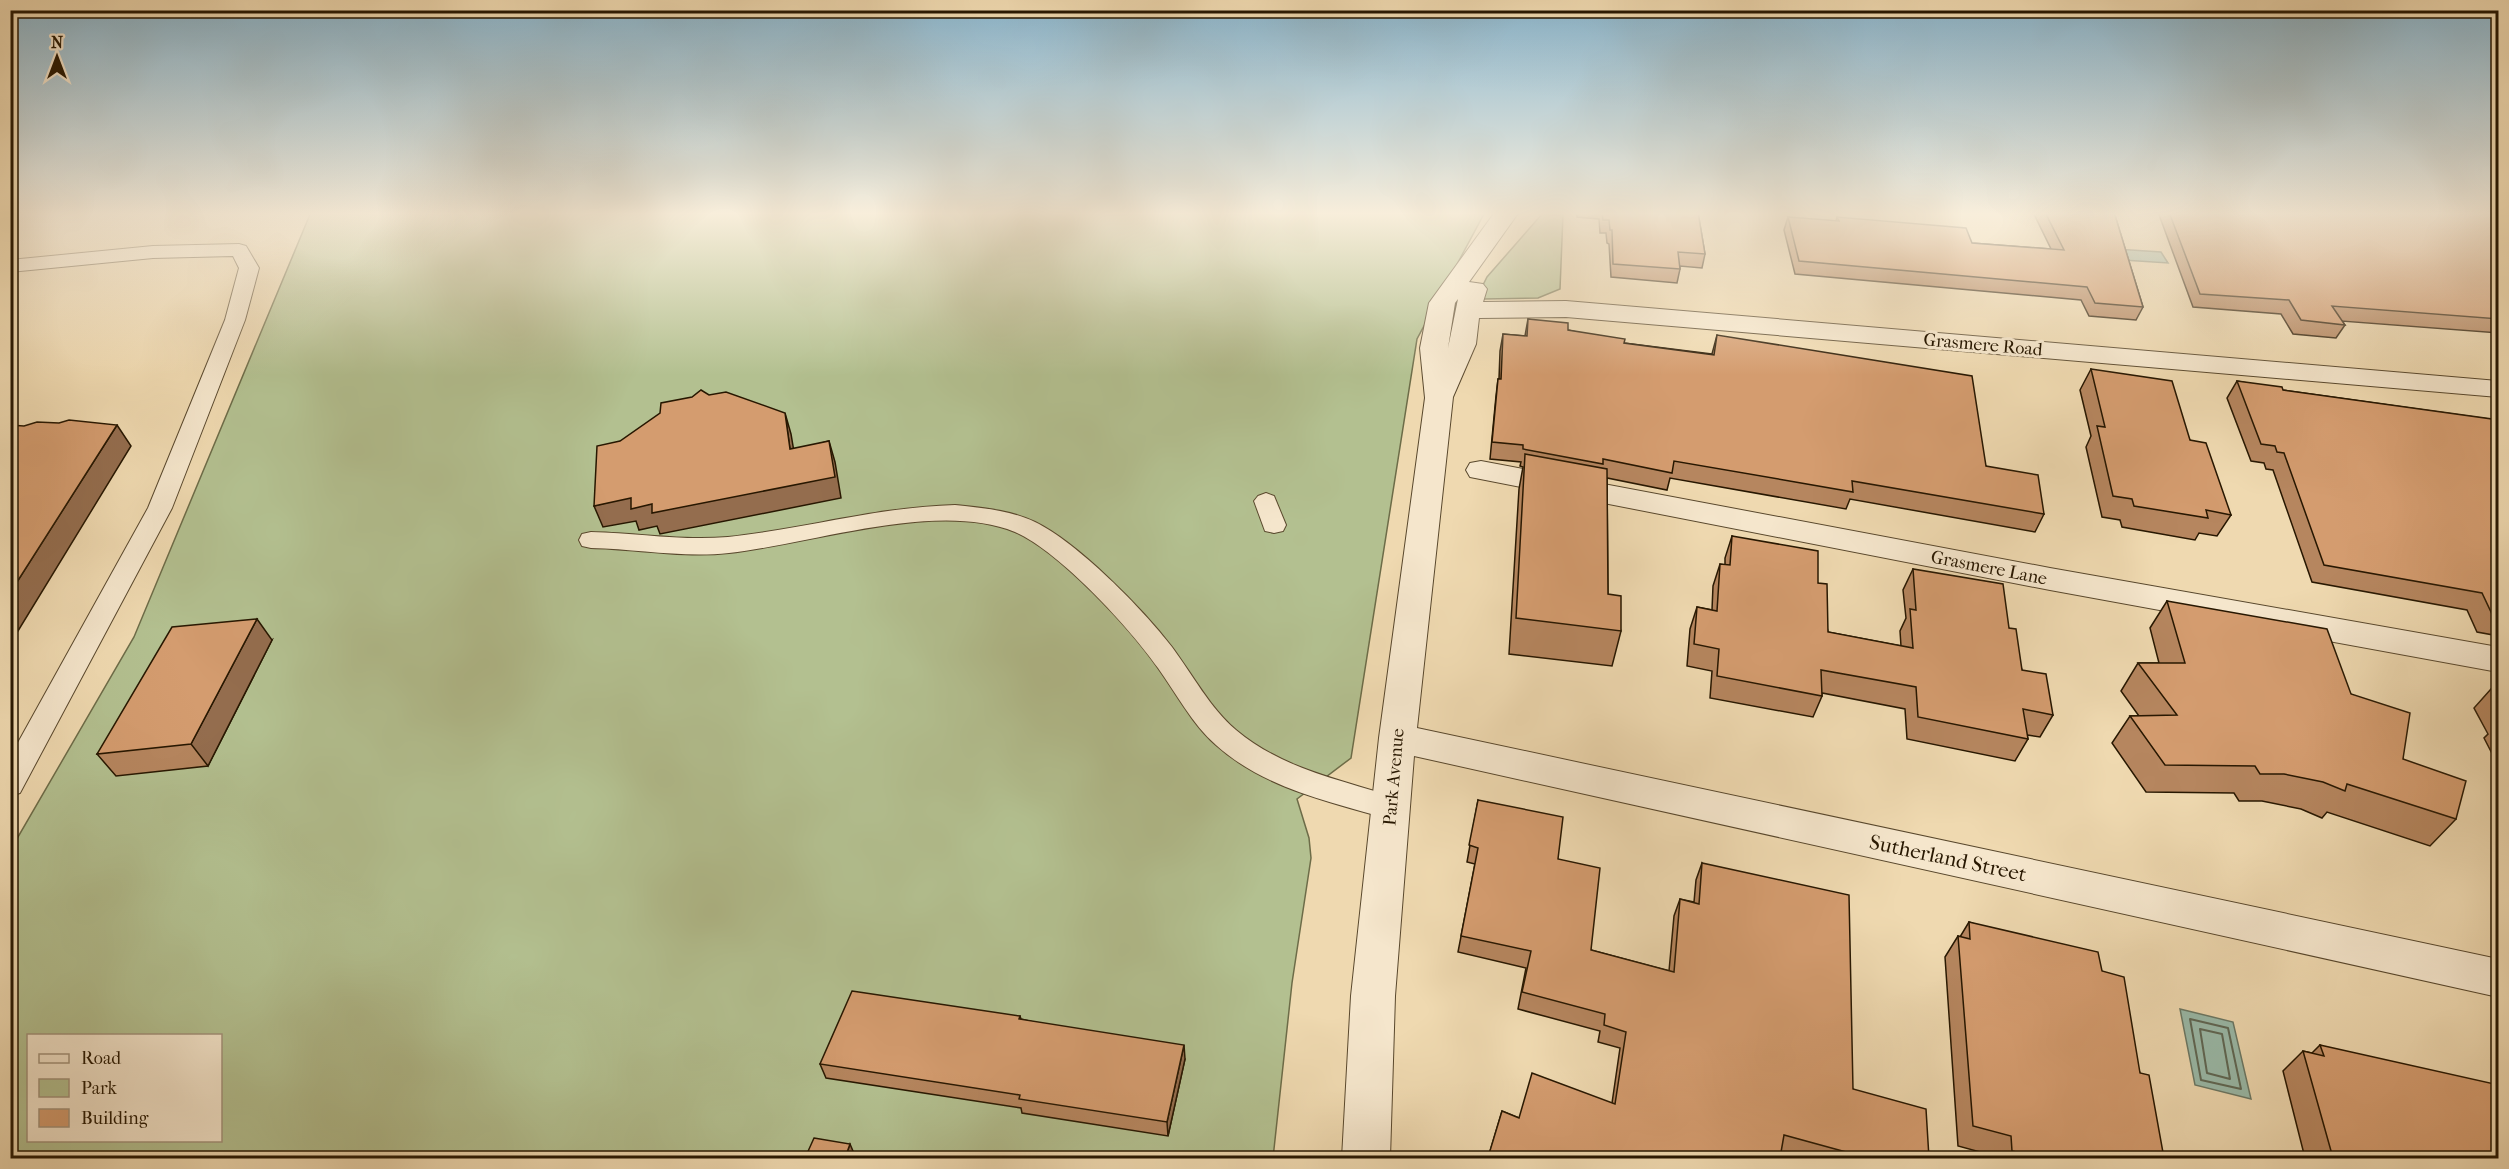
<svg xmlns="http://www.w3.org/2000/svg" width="2509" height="1169" font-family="'IM FELL French Canon',serif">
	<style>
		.green { fill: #b3c090; stroke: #6d6c48; stroke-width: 1.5; fill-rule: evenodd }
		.water { fill: #9abaa9; stroke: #6c7966; stroke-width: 1.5 }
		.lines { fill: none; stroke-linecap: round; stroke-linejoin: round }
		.shore { stroke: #606855; stroke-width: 2 }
		.lane-casing { stroke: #59482d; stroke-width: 2 }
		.street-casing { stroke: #59482d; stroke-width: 2 }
		.lane { fill: #f5e6cc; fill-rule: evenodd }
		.street { fill: #f5e6cc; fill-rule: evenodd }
		.wall { fill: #b6865f; stroke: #271701; stroke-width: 1.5 }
		.shaded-wall { fill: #946d4e; stroke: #271701; stroke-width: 1.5 }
		.building { fill: #d49c6f; stroke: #271701; stroke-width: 1.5 }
		.labels { text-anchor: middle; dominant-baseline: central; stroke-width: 6; stroke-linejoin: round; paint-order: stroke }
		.street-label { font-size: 18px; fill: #271701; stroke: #f5e6cc }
		.near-street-label { font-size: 21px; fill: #271701; stroke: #f5e6cc }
	</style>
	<rect width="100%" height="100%" fill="#efd9b0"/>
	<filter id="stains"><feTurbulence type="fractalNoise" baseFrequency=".00333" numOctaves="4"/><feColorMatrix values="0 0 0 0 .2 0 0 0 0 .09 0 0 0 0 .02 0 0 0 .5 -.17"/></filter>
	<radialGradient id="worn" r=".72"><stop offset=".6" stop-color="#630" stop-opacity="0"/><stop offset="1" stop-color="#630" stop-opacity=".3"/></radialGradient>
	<g class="green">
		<path d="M311 212H1485L1417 339 1351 758 1297 799 1309 838 1311 858 1292 983 1273 1158H11V849L134 637ZM28 1036H220V1140H28Z"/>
		<polygon points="1542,214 1563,215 1560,289 1538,298 1484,299 1483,285 1487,277"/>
	</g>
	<g class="water">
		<polygon points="2116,249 2161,252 2168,263 2123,260"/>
		<polygon points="2180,1009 2233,1022 2251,1099 2195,1085"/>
	</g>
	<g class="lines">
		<g class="shore">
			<polygon points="2190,1019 2228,1028 2241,1089 2201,1080"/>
			<polygon points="2200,1029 2222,1034 2230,1079 2207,1073"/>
		</g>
		<defs>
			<g id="lane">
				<polygon points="239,244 246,246 259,268 245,320 172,508 20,793 10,796 10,757 148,508 225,320 239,268 233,256 153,258 10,272 10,260 153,246"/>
				<polygon points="1266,493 1274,496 1286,525 1283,531 1274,533 1265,531 1254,501 1258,496"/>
				<path d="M955 505C982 508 1010 510 1035 522 1078 543 1143 609 1172 647 1192 674 1210 708 1236 730 1285 771 1344 780 1403 800L1407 808 1403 816 1392 820C1331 802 1265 789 1216 745 1192 724 1176 693 1158 668 1130 628 1059 551 1015 532 937 500 812 544 729 553 683 558 637 549 591 548L582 546 579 540 582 534 591 532C636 533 683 541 728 537 804 529 878 507 955 505Z"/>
			</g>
			<g id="street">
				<path d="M1495 212H1519L1469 282 1483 284 1487 289 1483 302 1566 301 2498 381V397L1566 317 1479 318 1476 344 1453 397 1417 728 2498 959V997L1414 756 1395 996 1390 1158H1342L1351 996 1379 738 1425 398 1420 348 1429 303ZM1458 299 1448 348 1455 303Z"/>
				<polygon points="1481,461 2050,568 2498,647 2498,672 2050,590 1470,477 1466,470 1470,463"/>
			</g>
		</defs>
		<use href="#lane" class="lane-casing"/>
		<use href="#street" class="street-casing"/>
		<use href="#lane" class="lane"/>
		<use href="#street" class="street"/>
	</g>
	<g class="wall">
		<polygon points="1577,212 1698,212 1705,254 1702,268 1680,266 1680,269 1677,283 1611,277 1609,244 1607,243 1606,233 1600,233 1599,219 1577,217"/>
		<polygon points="2033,212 2114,212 2143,307 2136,320 2089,316 2081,300 1795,274 1784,230 1788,217 1836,221 1837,217 1972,243 2051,249"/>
		<polygon points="2158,212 2499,212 2499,333 2342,321 2345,325 2336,338 2293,334 2281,314 2193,307"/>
		<polygon points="1528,319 1568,330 1624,343 1712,354 1717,335 1986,466 2044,514 2035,532 1850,499 1846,509 1670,478 1667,490 1607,478 1608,594 1621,631 1612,666 1509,654 1519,489 1523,467 1520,466 1521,462 1490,459 1496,396 1498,379 1499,379 1500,351 1503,334 1525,336"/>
		<polygon points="2091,369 2190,440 2231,515 2217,536 2199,533 2195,540 2122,527 2120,520 2102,517 2086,447 2091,436 2080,390"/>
		<polygon points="2237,381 2283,390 2496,420 2499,417 2499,636 2477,632 2467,610 2312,582 2273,470 2266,469 2264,463 2251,461 2227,398"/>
		<polygon points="1732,536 1818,583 1828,632 1901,646 1900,631 1906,618 1903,590 1913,569 2009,628 2022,670 2053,715 2040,737 2027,735 2028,739 2015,761 1907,739 1905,709 1822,693 1822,696 1813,717 1710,698 1712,671 1687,666 1690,629 1697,607 1712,610 1713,586 1720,564 1725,565 1725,558"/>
		<polygon points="2167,601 2351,694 2403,759 2456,819 2430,846 2327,812 2322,818 2301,809 2262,801 2239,801 2234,793 2146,792 2112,743 2130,716 2139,716 2121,691 2138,663 2159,663 2150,628"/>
		<polygon points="272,640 208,766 116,776 97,754"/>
		<polygon points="2499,680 2499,767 2484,738 2488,734 2474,708"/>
		<polygon points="1478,800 1558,859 1591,950 1669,971 1674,916 1680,899 1694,902 1696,880 1702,863 1853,1089 1929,1158 1804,1158 1781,1152 1780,1158 1488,1158 1502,1111 1519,1118 1612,1103 1620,1048 1598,1042 1600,1031 1518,1009 1526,968 1458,952 1475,864 1467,862"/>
		<polygon points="1969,922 2102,971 2140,1073 2164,1158 1995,1158 1995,1156 1958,1146 1945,957 1958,936 1960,937"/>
		<polygon points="1020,1016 1021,1019 1185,1059 1168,1136 1022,1113 1021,1108 826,1078 820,1064"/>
		<polygon points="2320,1045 2499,1158 2305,1158 2283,1071 2303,1051 2312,1053"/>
	</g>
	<g class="shaded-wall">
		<polygon points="785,413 791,434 797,470 790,449"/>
		<polygon points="117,425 131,446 10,644 10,593"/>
		<polygon points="829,441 835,462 841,498 660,534 657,526 639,530 636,521 603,527 594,506"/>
		<polygon points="257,619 272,640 208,766 191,744"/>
		<polygon points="1184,1045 1185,1059 1168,1136 1167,1122"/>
		<polygon points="850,1144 856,1158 845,1158"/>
	</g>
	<g class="building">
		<polygon points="1602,212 1698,212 1705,254 1678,252 1680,269 1613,264 1612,230 1610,230 1609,220 1603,220"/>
		<polygon points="2045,212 2114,212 2143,307 2095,303 2087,287 1799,261 1788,217 1839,221 1837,217 1966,228 1972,243 2064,250"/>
		<polygon points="2169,212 2499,212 2499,319 2332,306 2345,325 2301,320 2289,300 2200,294"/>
		<polygon points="1528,319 1568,323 1568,330 1625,339 1624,343 1714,355 1717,335 1972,376 1986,466 2038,475 2044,514 1852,481 1853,492 1674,461 1672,473 1603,459 1603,464 1523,449 1523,445 1492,442 1498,379 1501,379 1503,334 1527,336"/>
		<polygon points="2091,369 2172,381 2190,440 2206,443 2231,515 2206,510 2208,518 2134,506 2132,499 2113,496 2097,426 2105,427"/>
		<polygon points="2237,381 2282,387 2283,390 2499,420 2499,616 2492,614 2482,593 2324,565 2284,453 2277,452 2275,446 2261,444"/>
		<polygon points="701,390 709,395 726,392 785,413 790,449 829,441 835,477 652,513 652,504 631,509 631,498 594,506 597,446 620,441 660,413 661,403 692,397"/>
		<polygon points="69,420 117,425 10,593 10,425 24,426 37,422 59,423"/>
		<polygon points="1525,454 1607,469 1608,594 1621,596 1621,631 1516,618"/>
		<polygon points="1732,536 1818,551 1818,583 1827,584 1828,632 1913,648 1910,609 1916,610 1913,569 2003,584 2009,628 2016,629 2022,670 2046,674 2053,715 2023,709 2028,739 1918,717 1916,687 1821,670 1822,696 1717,676 1719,649 1694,644 1697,607 1717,611 1720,564 1730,565"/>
		<polygon points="2167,601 2327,629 2351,694 2410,713 2403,759 2466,781 2456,819 2347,784 2345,791 2323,782 2284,774 2260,774 2255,766 2165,765 2130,716 2177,715 2138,663 2185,663"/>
		<polygon points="257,619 191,744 97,754 172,627"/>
		<polygon points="1478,800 1563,817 1558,859 1600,868 1591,950 1674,972 1680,899 1699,904 1702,863 1849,895 1853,1089 1926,1109 1929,1158 1868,1158 1784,1135 1780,1158 1501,1158 1489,1154 1502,1111 1519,1118 1532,1073 1615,1104 1626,1032 1604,1025 1605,1014 1522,992 1531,951 1461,936 1478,848 1469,845"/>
		<polygon points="1969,922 2098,952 2102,971 2124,977 2140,1073 2149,1075 2164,1158 2042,1158 2012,1151 2011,1136 1973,1126 1958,936 1970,939"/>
		<polygon points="852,991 1020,1016 1019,1019 1184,1045 1167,1122 1019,1099 1020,1095 820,1064"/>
		<polygon points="2320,1045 2499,1085 2499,1158 2333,1158 2303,1051 2324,1056"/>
		<polygon points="814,1138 850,1144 845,1158 805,1158"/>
	</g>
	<linearGradient id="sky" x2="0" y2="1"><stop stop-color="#89b6cf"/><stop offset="0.57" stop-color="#f8eedb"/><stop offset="1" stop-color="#f8eedb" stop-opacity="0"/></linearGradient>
	<rect width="2509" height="375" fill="url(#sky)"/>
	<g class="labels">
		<g class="street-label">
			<text transform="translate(1983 345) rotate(5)">Grasmere Road</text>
			<text transform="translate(1989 568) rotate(11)">Grasmere Lane</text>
			<text transform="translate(1394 777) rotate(-85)">Park Avenue</text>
		</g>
		<g class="near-street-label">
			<text transform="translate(1948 858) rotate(12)">Sutherland Street</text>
		</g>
	</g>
	<rect width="2509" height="1169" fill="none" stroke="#efd9b0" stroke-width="36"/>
	<rect x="12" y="12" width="2485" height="1145" fill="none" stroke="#271701" stroke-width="3"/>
	<rect x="18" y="18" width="2473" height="1133" fill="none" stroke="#271701" stroke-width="1.5"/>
	<rect x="27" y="1034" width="195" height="108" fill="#f5e6cc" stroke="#a3937b" stroke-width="1.5"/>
	<rect x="39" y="1054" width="30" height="9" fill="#f5e6cc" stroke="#a3937b" stroke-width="1.5"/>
	<text x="81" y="1064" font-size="18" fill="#271701">Road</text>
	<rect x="39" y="1079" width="30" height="18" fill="#b3c090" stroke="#a3937b" stroke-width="1.5"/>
	<text x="81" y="1094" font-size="18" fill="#271701">Park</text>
	<rect x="39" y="1109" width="30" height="18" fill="#d49c6f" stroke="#a3937b" stroke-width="1.5"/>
	<text x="81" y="1124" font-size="18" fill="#271701">Building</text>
	<g transform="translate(57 57)" stroke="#f5e6cc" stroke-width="4.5" paint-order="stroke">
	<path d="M0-4.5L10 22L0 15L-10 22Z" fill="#271701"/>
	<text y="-9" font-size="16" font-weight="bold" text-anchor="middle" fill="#271701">N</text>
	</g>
	<rect width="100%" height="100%" filter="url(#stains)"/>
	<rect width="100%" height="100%" fill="url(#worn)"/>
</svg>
